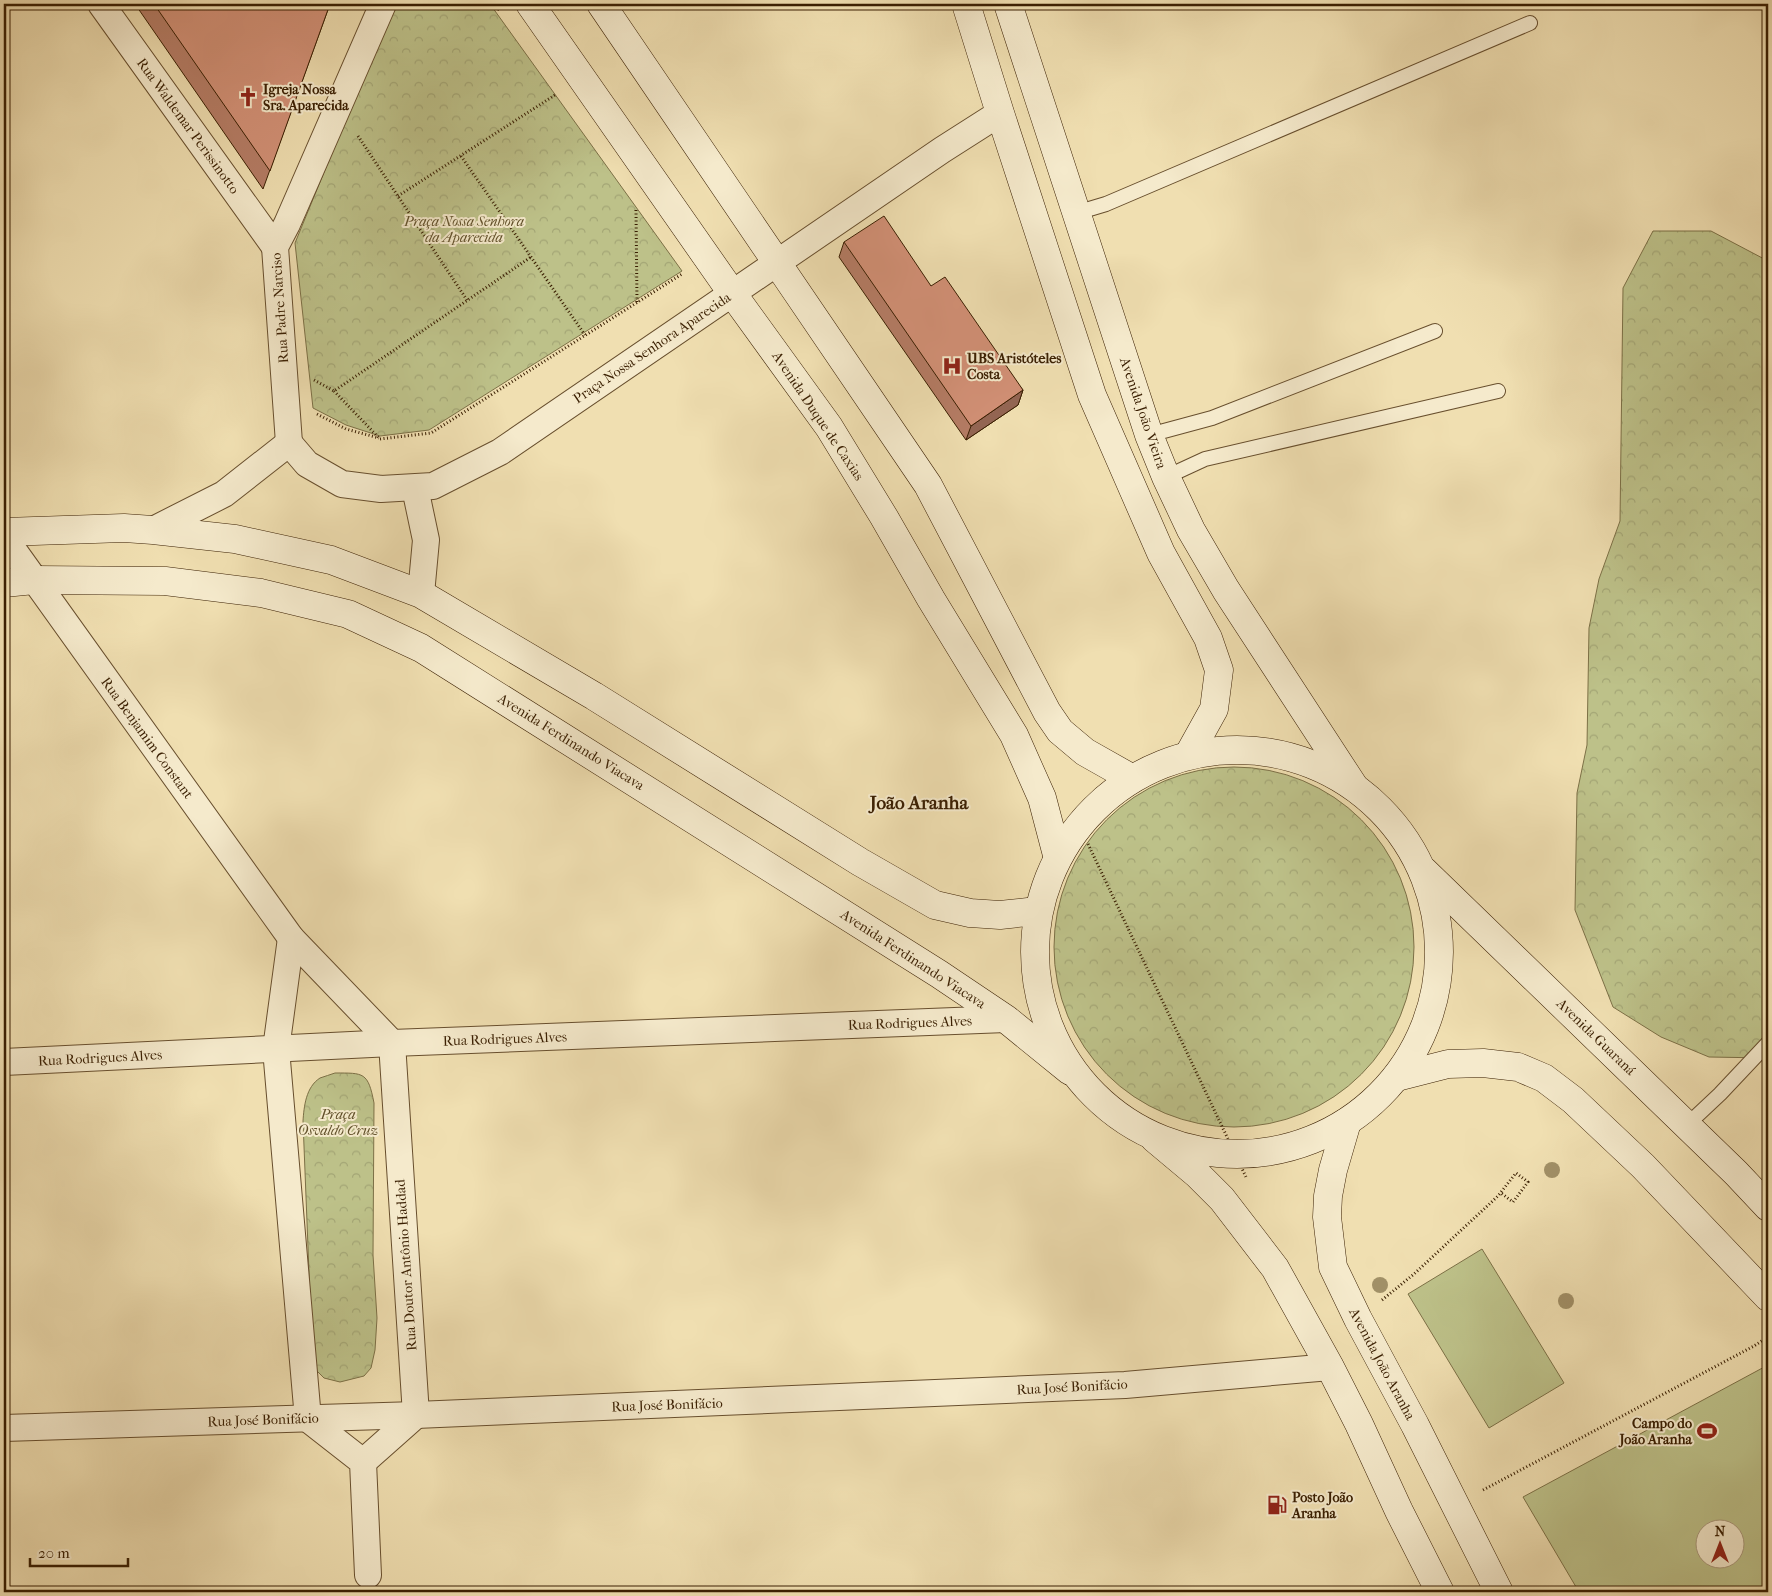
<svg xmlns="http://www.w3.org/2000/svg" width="1772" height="1596" font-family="'IM FELL French Canon',serif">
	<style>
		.green { fill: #bdc189; stroke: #7c7046; fill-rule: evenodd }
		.forest { fill: url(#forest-crowns); stroke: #7c7046 }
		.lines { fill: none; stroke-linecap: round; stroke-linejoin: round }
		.lane-casing { stroke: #684f2e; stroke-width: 16 }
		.street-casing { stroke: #684f2e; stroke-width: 28 }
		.secondary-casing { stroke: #3a1f02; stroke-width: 29 }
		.path { stroke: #3a1f02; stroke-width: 3; stroke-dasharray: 1 2.5; stroke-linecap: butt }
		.lane { stroke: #f5eacc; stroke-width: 14 }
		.street { stroke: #f5eacc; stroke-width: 26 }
		.secondary { stroke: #f5eacc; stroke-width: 28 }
		.tree { fill: #a19067 }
		.wall { fill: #b57c65; stroke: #3a1f02 }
		.shaded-wall { fill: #936553; stroke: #3a1f02 }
		.building { fill: #d29076; stroke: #3a1f02 }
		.labels { text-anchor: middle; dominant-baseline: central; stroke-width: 4; stroke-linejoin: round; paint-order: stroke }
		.poi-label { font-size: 14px; font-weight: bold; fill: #3a1f02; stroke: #f5eacc; text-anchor: start }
		.street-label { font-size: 14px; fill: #3a1f02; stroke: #f5eacc }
		.park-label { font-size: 14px; font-style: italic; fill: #61502a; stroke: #f5eacc }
		.district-label { font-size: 19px; font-weight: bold; fill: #3a1f02; stroke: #f5eacc }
	</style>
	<defs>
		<pattern id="forest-crowns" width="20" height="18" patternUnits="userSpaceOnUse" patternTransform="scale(1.25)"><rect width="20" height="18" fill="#bdc189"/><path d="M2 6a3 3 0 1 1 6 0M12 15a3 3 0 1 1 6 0" fill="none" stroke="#a3a575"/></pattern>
	</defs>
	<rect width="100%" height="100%" fill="#f0dfb1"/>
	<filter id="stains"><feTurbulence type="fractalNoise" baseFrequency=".004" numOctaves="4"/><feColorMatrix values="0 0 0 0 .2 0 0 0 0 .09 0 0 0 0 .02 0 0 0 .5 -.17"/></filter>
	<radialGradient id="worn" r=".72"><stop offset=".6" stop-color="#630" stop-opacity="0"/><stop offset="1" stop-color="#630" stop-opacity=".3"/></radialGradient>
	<g class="green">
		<polygon points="1482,1249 1564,1383 1489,1428 1408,1294"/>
		<path d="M1768 1365V1592H1579L1523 1497ZM1704 1528H1734V1558H1704Z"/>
	</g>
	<g class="forest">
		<polygon points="393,4 490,4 682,271 429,430 380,436 346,425 313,408 295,243"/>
		<polygon points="1653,231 1711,231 1768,261 1767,1058 1709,1057 1661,1037 1613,1007 1575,910 1577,793 1587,745 1589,628 1599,579 1620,521 1623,288"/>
		<circle cx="1234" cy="947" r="180"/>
		<path d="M335 1073C364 1073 368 1072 374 1103L373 1255 377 1318 375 1350 371 1368 364 1376 340 1382 324 1378 315 1369 312 1348 303 1121C304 1106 306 1087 320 1078 325 1076 330 1075 335 1073Z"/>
	</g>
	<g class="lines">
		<defs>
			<g id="lane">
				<polyline points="1076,213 1106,204 1530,23"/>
				<polyline points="1149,435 1212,418 1435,331"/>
				<polyline points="1166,477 1205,459 1498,391"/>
				<polyline points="1687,1125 1720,1094 1768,1043"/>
			</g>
			<g id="street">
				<polyline points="101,4 275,247"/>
				<polyline points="289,443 307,464 342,484 381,489 433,486 500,452 942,150 1000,113"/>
				<polyline points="289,443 275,247 287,224 383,4"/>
				<polyline points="415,488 426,540 421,594"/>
				<polyline points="153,530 224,494 289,443"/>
				<polyline points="4,537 291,938 392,1043 416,1415 363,1462"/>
				<polyline points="291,938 276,1049 308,1419 363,1462 368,1575"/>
				<polyline points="4,1062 392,1043 1006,1019"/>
				<polyline points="4,1428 416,1415 1125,1385 1330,1367"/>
			</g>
			<g id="secondary">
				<polyline points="530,4 732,293 829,427 884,517 931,599 1014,735 1042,798 1057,855"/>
				<polyline points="601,4 928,485 1047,712 1060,731 1085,752 1131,778"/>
				<polyline points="966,4 1000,113 1092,395 1161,553 1208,638 1219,670 1214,709 1189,754"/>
				<polyline points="1008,4 1149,435 1166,477 1191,530 1226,590 1353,785"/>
				<polyline points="4,532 124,528 153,530 235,539 331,560 421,594 594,696 860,862 935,905 970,913 1000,915 1037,911"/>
				<polyline points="4,583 34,580 165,581 261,593 348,614 421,648 939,974 1006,1019 1070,1071"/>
				<circle cx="1237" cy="952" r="202"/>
				<polyline points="1424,871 1736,1173 1768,1207"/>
				<polyline points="1397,1077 1448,1064 1483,1063 1518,1067 1544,1078 1573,1100 1643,1166 1768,1297"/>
				<polyline points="1347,1122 1333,1170 1328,1196 1327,1217 1333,1267 1358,1319 1415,1425 1499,1592"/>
				<polyline points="1155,1139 1198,1175 1222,1199 1275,1268 1330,1367 1359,1424 1399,1511 1440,1592"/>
			</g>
		</defs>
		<use href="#lane" class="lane-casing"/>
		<use href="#street" class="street-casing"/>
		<use href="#secondary" class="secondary-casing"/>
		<g class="path">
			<polyline points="494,4 500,11"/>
			<polyline points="358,136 467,300"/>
			<polyline points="461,156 585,335"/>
			<polyline points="398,196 555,95"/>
			<polyline points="636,210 637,302"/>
			<polyline points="314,380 334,391 531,257"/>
			<polyline points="334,391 380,439 431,433 682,274"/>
			<polyline points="317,414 346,429 379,438"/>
			<polyline points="1088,844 1246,1177"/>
			<polyline points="1382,1300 1414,1274 1498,1196 1516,1173 1528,1182 1513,1202 1501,1193"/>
			<polyline points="1483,1490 1754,1346 1768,1337"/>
		</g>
		<use href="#lane" class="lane"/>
		<use href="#street" class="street"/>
		<use href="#secondary" class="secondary"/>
	</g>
	<g class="tree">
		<circle cx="1552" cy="1170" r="8"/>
		<circle cx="1380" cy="1285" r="8"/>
		<circle cx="1566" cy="1301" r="8"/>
	</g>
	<g class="wall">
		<polygon points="135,4 330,4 263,189"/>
		<polygon points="844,242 931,286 1023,390 1018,405 966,440 839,257"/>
	</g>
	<polygon class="shaded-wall" points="1023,390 1018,405 966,440 971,426"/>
	<g class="building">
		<polygon points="154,4 330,4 270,171"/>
		<polygon points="884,216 931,286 945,277 1023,390 971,426 844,242"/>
	</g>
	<defs>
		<symbol id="church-bare" viewBox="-9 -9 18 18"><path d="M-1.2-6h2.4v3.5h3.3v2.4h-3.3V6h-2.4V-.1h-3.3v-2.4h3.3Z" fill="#8f2418" stroke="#f5eacc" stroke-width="2.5" paint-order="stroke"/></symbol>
		<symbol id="hospital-bare" viewBox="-9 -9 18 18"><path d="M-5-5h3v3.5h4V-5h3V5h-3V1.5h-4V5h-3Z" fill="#8f2418" stroke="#f5eacc" stroke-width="2.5" paint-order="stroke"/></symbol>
		<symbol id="stadium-bare" viewBox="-9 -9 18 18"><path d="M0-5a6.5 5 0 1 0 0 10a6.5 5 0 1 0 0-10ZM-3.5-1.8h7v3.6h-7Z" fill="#8f2418" stroke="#f5eacc" stroke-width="2.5" paint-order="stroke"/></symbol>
		<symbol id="fuel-bare" viewBox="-9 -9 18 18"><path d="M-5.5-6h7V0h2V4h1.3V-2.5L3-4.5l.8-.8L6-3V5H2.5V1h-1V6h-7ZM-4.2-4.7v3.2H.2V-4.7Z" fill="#8f2418" stroke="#f5eacc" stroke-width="2.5" paint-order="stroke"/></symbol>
	</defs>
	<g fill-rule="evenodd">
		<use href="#church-bare" x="234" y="83" width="28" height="28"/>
		<use href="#hospital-bare" x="938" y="352" width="28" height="28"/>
		<use href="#stadium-bare" x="1693" y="1417" width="28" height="28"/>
		<use href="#fuel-bare" x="1263" y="1491" width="28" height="28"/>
	</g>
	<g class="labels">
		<g class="poi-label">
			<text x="263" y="89">Igreja Nossa<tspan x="263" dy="16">Sra. Aparecida</tspan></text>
			<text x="967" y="358">UBS Aristóteles<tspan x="967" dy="16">Costa</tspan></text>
			<text x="1692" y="1423" text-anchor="end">Campo do<tspan x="1692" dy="16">João Aranha</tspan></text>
			<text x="1292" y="1497">Posto João<tspan x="1292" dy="16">Aranha</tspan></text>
		</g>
		<g class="street-label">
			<text transform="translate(188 126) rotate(54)">Rua Waldemar Perissinotto</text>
			<text transform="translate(280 308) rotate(-94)">Rua Padre Narciso</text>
			<text transform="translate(652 348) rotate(-34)">Praça Nossa Senhora Aparecida</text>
			<text transform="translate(1143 413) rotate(71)">Avenida João Vieira</text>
			<text transform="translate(818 416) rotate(56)">Avenida Duque de Caxias</text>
			<text transform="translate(147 738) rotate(54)">Rua Benjamim Constant</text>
			<text transform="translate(571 742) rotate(32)">Avenida Ferdinando Viacava</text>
			<text transform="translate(913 959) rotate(33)">Avenida Ferdinando Viacava</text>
			<text transform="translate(910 1023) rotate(-2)">Rua Rodrigues Alves</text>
			<text transform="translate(1596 1037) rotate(44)">Avenida Guaraná</text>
			<text transform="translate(505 1039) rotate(-2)">Rua Rodrigues Alves</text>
			<text transform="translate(100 1058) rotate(-3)">Rua Rodrigues Alves</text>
			<text transform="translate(406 1265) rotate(-94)">Rua Doutor Antônio Haddad</text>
			<text transform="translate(1382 1364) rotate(62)">Avenida João Aranha</text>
			<text transform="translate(1072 1387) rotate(-3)">Rua José Bonifácio</text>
			<text transform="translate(667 1405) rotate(-2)">Rua José Bonifácio</text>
			<text transform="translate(263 1420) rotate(-2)">Rua José Bonifácio</text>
		</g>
		<g class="park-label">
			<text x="464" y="221">Praça Nossa Senhora<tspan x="464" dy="16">da Aparecida</tspan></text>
			<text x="338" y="1114">Praça<tspan x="338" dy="16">Osvaldo Cruz</tspan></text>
		</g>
		<g class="district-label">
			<text x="919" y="803">João Aranha</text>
		</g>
	</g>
	<rect width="1772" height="1596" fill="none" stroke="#f0dfb1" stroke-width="20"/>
	<rect x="5" y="5" width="1762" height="1586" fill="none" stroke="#3a1f02" stroke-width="2.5"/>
	<rect x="10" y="10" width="1752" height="1576" fill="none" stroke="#3a1f02"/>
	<g transform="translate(1720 1544)"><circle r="24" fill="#f5eacc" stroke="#aa997b"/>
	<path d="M0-4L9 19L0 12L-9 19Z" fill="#8f2418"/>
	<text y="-8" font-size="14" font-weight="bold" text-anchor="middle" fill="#3a1f02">N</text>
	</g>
	<path d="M30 1558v8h98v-8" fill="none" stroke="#3a1f02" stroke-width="2.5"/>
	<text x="38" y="1558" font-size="15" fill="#3a1f02" stroke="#f5eacc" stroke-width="4" paint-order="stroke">20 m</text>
	<rect width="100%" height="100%" filter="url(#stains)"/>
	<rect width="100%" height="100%" fill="url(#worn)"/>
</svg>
